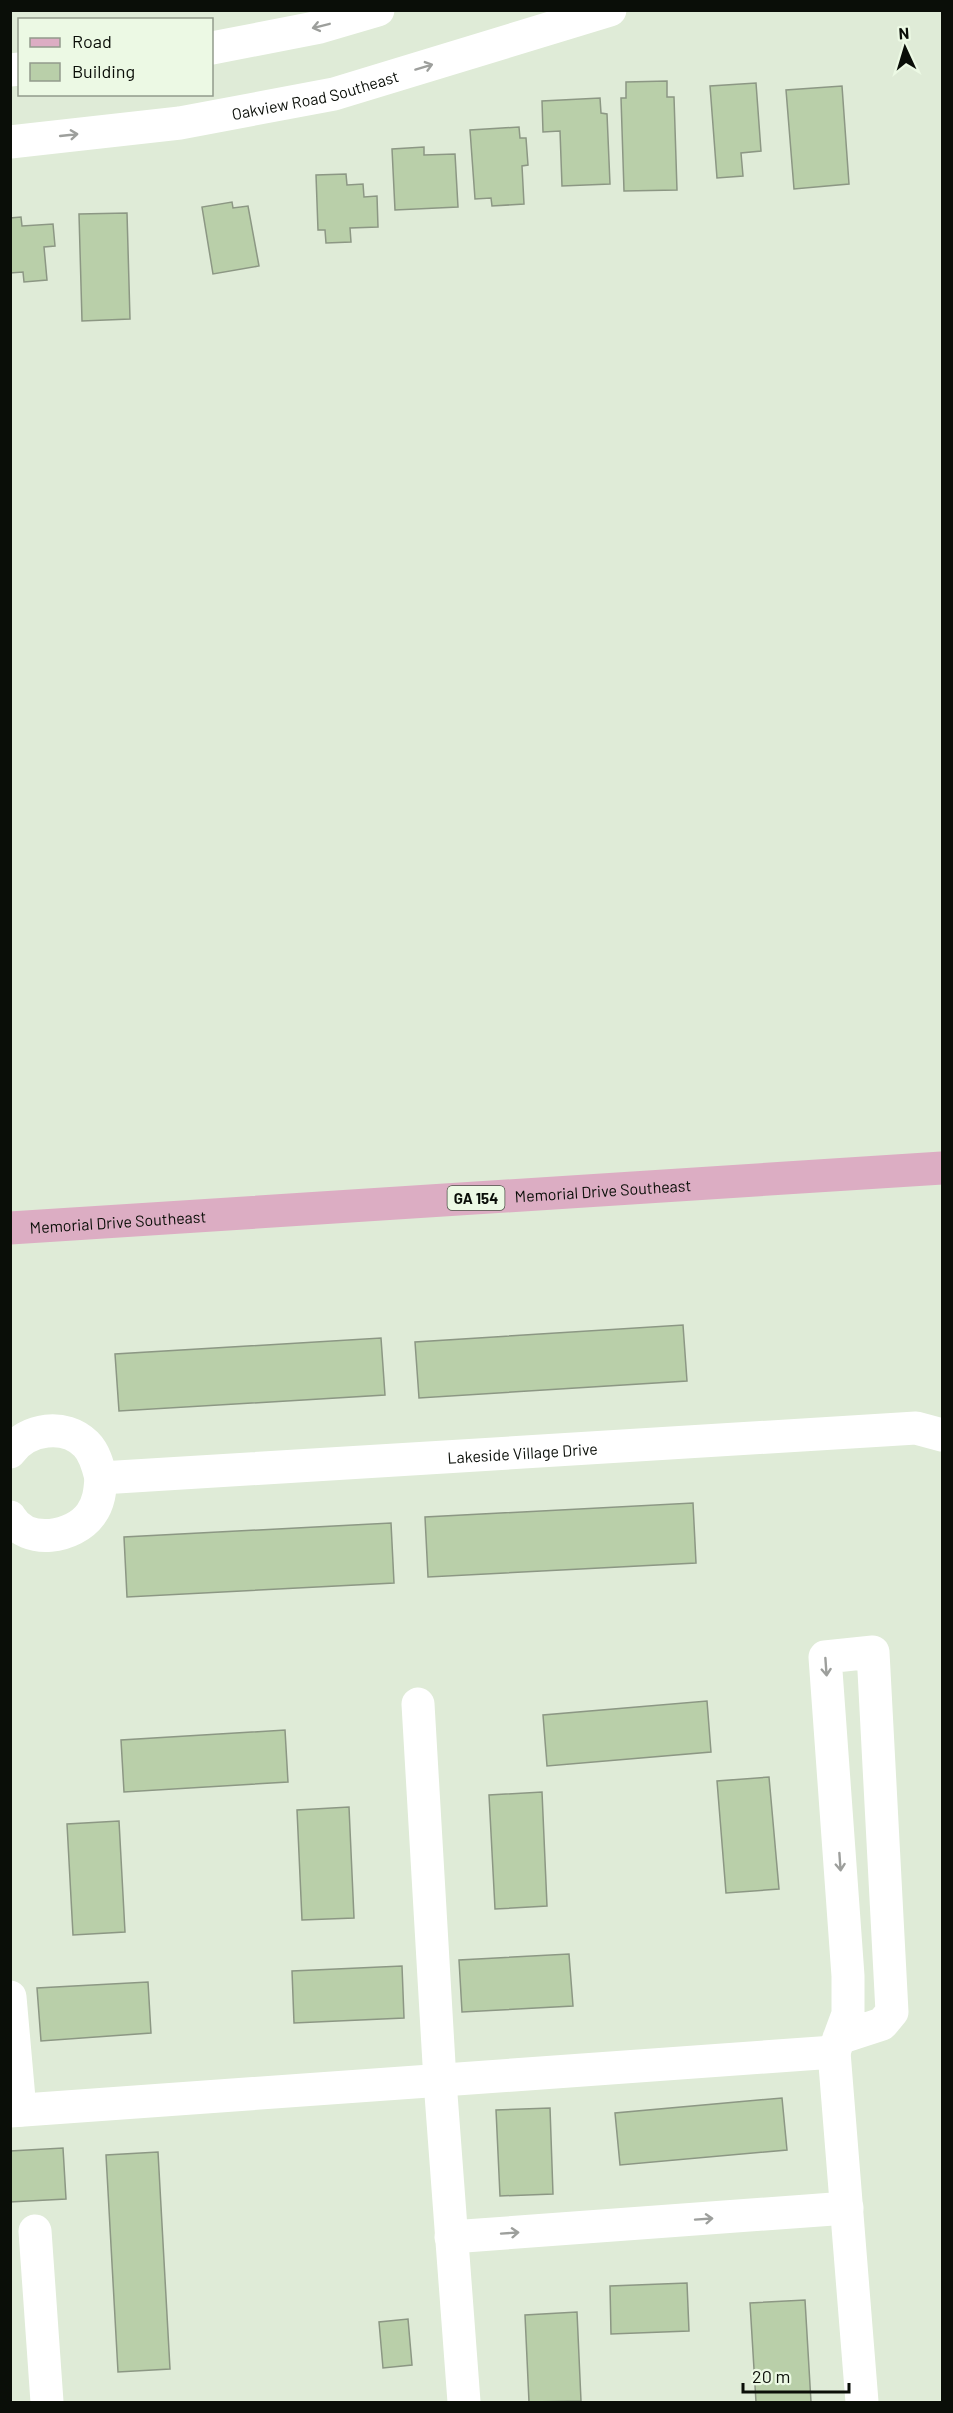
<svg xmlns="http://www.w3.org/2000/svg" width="953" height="2413" font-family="Barlow,sans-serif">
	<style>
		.building { fill: #b9cfa9; stroke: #8c9784; stroke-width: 1.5 }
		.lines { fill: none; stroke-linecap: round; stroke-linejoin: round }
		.minor { stroke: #fff; stroke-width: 33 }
		.major { stroke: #dcadc3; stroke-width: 33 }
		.oneway { stroke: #9d9f9c }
		.labels { text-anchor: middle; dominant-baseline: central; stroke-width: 4.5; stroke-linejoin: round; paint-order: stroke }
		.shield { fill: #ecf9e4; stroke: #4e544a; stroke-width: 1.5 }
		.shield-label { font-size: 15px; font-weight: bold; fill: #0a0e08 }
		.street-label { font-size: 16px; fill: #0a0e08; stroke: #ecf9e4 }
	</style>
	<rect width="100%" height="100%" fill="#dfebd7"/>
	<g class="building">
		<polygon points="667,81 667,97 674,97 677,190 624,191 621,98 626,98 626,82"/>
		<polygon points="756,83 761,151 741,153 743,176 717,178 710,86"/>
		<polygon points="842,86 849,184 794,189 786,90"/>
		<polygon points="600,98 601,113 607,114 610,184 562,186 560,131 543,132 542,101"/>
		<polygon points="519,127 520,138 526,138 528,165 522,166 524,204 492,206 491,198 475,199 470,130"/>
		<polygon points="424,147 424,155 455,154 458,207 395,210 392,149"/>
		<polygon points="346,174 347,185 363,184 364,197 377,196 378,227 350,228 351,242 326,243 325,230 318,230 316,175"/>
		<polygon points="232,202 233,208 248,206 259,266 213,274 202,207"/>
		<polygon points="127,213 130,319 82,321 79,214"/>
		<polygon points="21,217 22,226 53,224 55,246 44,247 47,280 24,282 23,272 10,273 10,218"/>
		<polygon points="683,1325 687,1381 419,1398 415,1342"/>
		<polygon points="381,1338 385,1395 119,1411 115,1354"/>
		<polygon points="693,1503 696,1563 428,1577 425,1517"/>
		<polygon points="391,1523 394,1583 127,1597 124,1537"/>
		<polygon points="707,1701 711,1752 547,1766 543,1715"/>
		<polygon points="285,1730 288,1782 124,1792 121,1740"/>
		<polygon points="769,1777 779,1889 726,1893 717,1781"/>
		<polygon points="542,1792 547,1906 495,1909 489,1795"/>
		<polygon points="349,1807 354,1918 302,1920 297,1810"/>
		<polygon points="119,1821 125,1932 73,1935 67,1824"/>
		<polygon points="569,1954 573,2006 462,2012 459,1960"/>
		<polygon points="402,1966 404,2018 294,2023 292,1971"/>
		<polygon points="148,1982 151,2033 41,2041 37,1988"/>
		<polygon points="782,2098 787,2150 620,2165 615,2113"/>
		<polygon points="550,2108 553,2194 500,2196 496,2110"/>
		<polygon points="63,2148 66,2199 10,2202 10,2151"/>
		<polygon points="158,2152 170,2369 118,2372 106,2155"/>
		<polygon points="687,2283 689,2331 611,2334 610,2286"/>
		<polygon points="805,2300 811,2402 756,2402 750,2303"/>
		<polygon points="577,2312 581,2401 529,2402 525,2315"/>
		<polygon points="408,2319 412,2365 383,2368 379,2322"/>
	</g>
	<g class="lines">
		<g class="minor">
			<polyline points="212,48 320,27 378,10"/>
			<polyline points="10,70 20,69"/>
			<path id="s1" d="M10 142 180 123 334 94 610 10"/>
			<path id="s2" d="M10 1452C27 1428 65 1423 86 1444 95 1453 98 1466 101 1478L916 1428 942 1435"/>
			<path d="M10 1517C27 1546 74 1538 91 1514 99 1503 100 1491 101 1478"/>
			<polyline points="418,1704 440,2081 464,2402"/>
			<polyline points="10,1997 20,2110"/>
			<polyline points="834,2052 848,2014 848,1976 825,1657 873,1652 892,2012 882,2024 839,2038"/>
			<polyline points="10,2111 834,2052 862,2402"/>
			<polyline points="35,2231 47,2402"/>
			<polyline points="451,2237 847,2208"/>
		</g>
		<path class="major" id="s3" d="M10 1228 942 1168"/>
	</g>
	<defs><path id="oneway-shaft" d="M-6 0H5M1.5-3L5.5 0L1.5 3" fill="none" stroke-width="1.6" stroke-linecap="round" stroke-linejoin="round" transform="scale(1.5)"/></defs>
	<g class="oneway">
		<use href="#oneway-shaft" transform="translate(321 26) rotate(166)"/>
		<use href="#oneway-shaft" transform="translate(424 67) rotate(-17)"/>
		<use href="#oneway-shaft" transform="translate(69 135) rotate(-6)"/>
		<use href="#oneway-shaft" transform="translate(826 1667) rotate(86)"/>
		<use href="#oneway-shaft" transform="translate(840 1862) rotate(86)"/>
		<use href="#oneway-shaft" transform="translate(704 2219) rotate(-4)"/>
		<use href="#oneway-shaft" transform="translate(510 2233) rotate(-4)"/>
	</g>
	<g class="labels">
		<rect class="shield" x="447.5" y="1186" width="57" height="24" rx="4.5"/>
		<g class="shield-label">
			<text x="476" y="1198">GA 154</text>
		</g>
		<g class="street-label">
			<text stroke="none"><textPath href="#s1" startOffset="309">Oakview Road Southeast</textPath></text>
			<text stroke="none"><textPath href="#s3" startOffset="594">Memorial Drive Southeast</textPath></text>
			<text stroke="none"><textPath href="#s3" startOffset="108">Memorial Drive Southeast</textPath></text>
			<text stroke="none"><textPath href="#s2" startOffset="546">Lakeside Village Drive</textPath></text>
		</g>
	</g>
	<rect width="953" height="2413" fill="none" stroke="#0a0e08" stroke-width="24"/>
	<rect x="18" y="18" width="195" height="78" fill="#ecf9e4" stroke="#929b8c" stroke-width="1.5"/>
	<rect x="30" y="38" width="30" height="9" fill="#dcadc3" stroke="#929b8c" stroke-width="1.5"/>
	<text x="72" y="48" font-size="18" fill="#0a0e08">Road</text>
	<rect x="30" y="63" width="30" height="18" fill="#b9cfa9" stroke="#929b8c" stroke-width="1.5"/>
	<text x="72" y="78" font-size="18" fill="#0a0e08">Building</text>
	<g transform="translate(905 48) rotate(356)" stroke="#ecf9e4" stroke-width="4.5" paint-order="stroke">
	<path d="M0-4.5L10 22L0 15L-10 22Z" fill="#0a0e08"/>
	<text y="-9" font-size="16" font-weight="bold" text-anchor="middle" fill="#0a0e08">N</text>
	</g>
	<path d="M743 2383v9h106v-9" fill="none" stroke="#0a0e08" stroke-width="3"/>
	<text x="752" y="2383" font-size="18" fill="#0a0e08" stroke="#ecf9e4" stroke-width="4.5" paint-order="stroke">20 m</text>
</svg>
